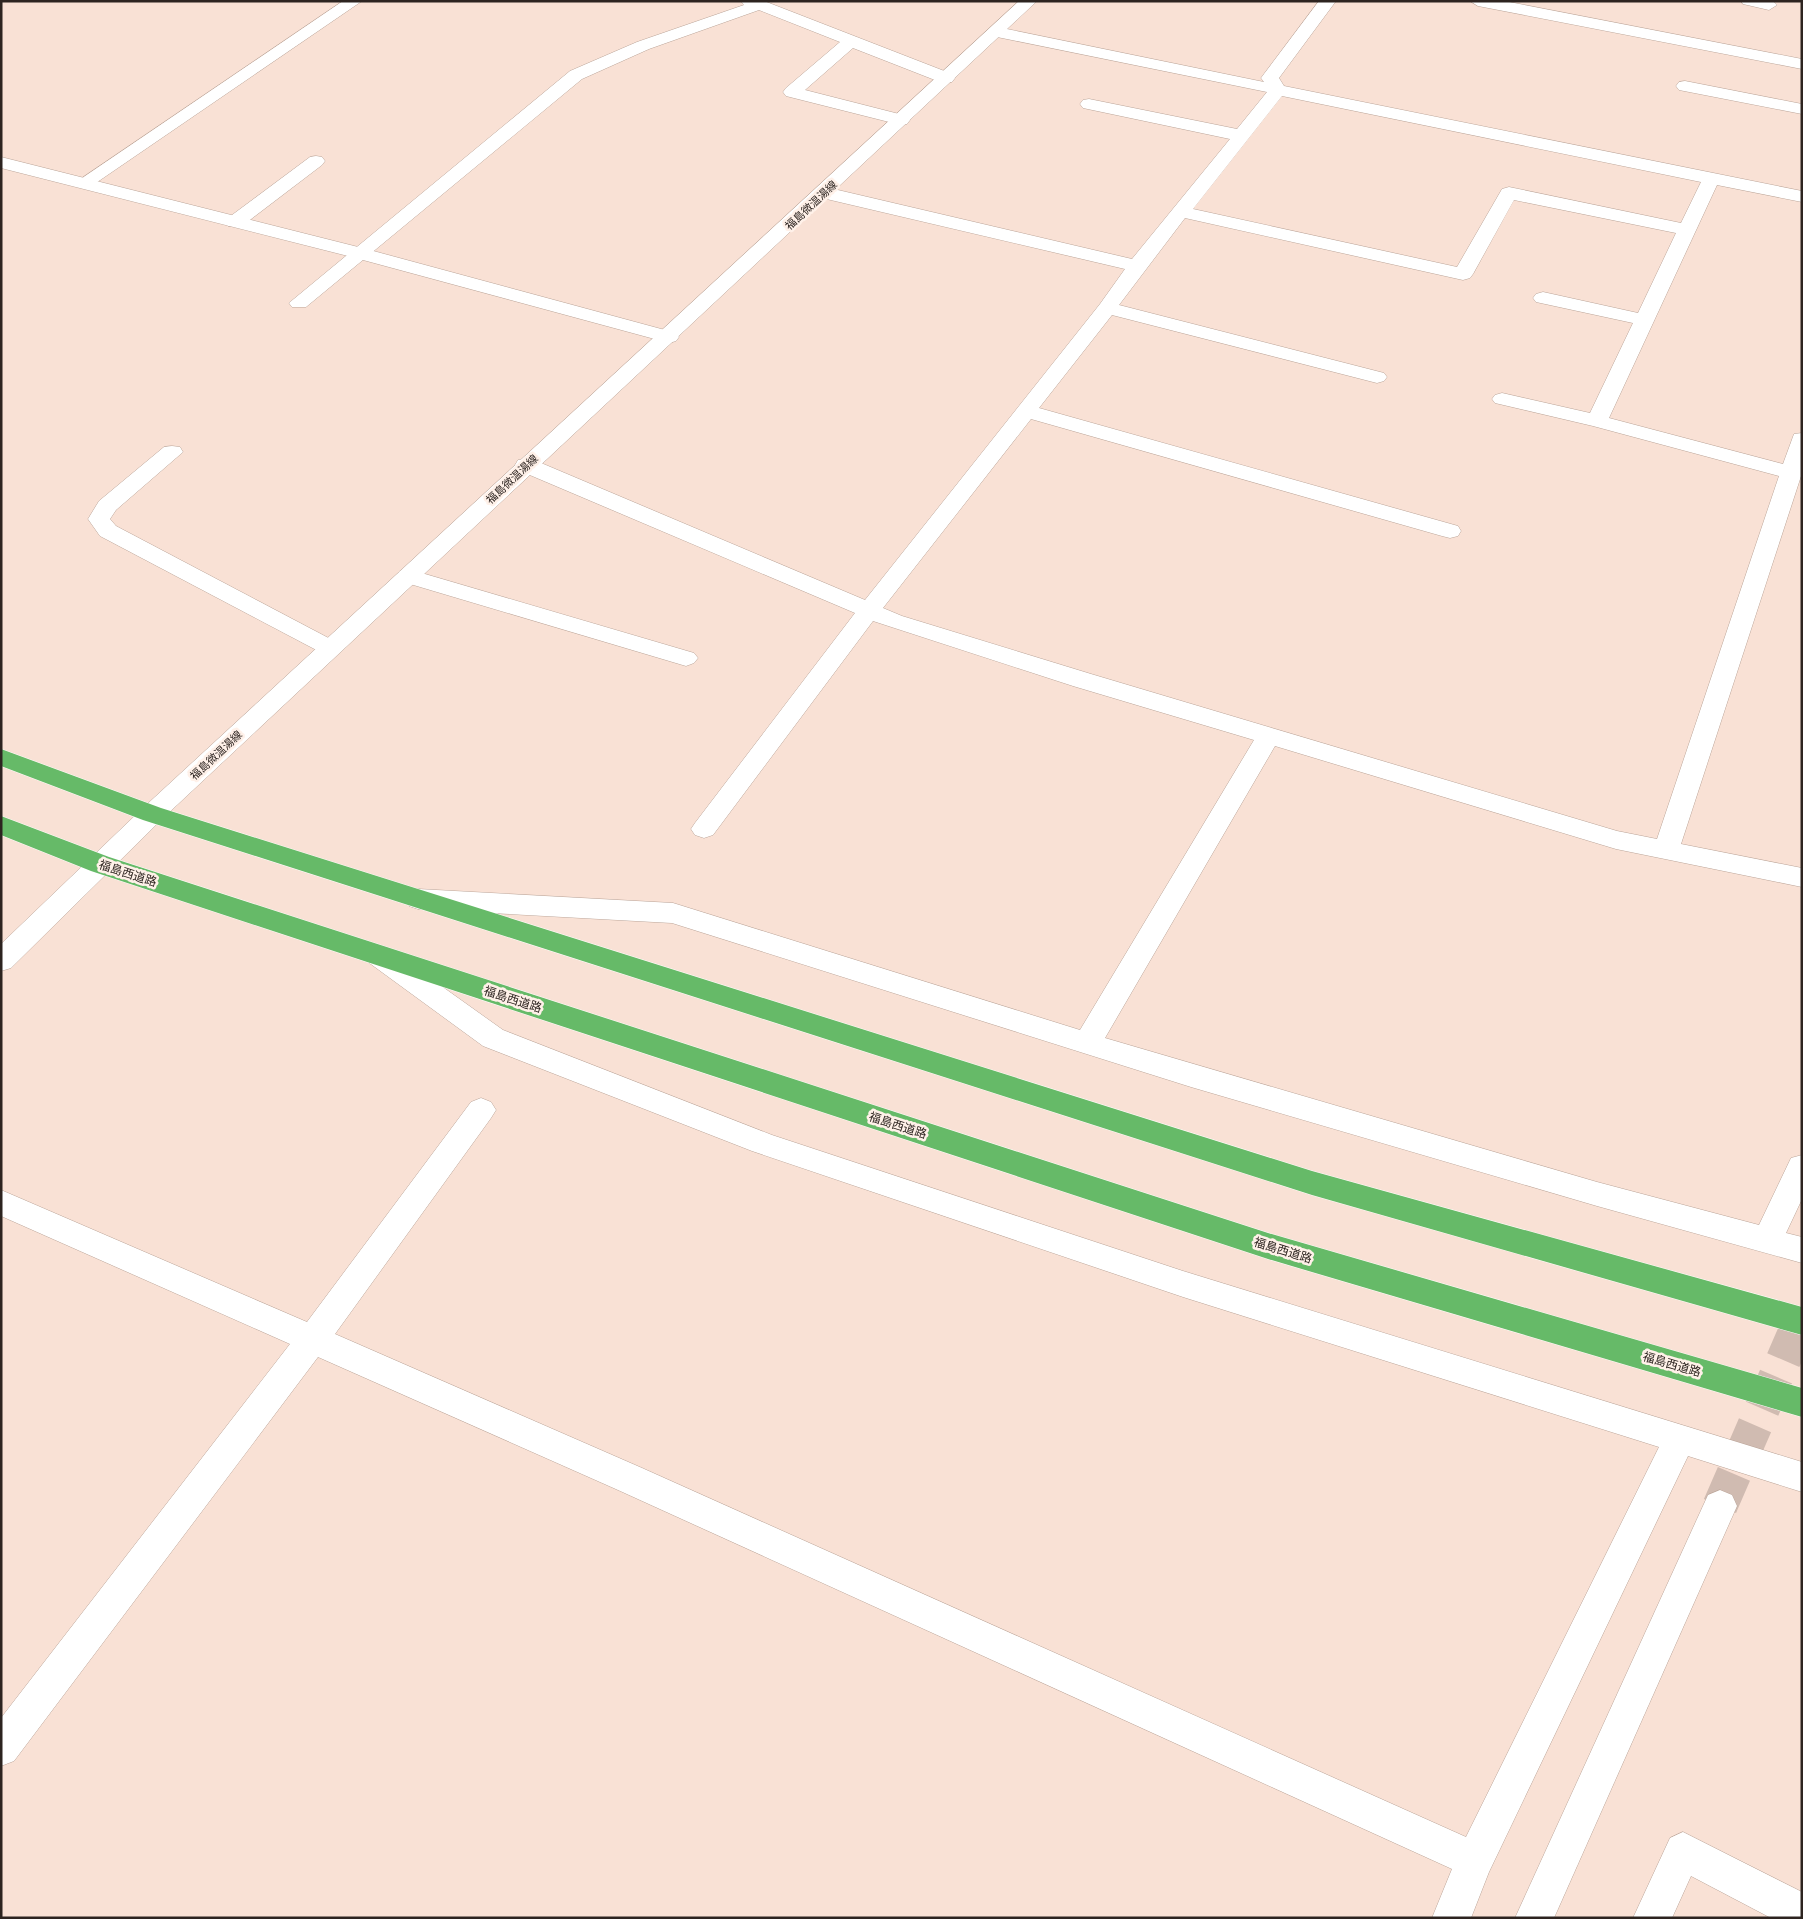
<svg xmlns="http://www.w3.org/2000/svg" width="1803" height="1919" font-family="Mulish,'Noto Sans JP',sans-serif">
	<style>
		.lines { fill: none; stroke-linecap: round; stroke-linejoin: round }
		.minor-tunnel { stroke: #d0bbb1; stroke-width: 35; stroke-dasharray: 35 18; stroke-linecap: butt }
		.minor-casing { stroke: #bba599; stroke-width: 1 }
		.tertiary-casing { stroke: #bba599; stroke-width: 1 }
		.secondary-casing { stroke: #bba599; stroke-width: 1 }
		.trunk-casing { stroke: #fff; stroke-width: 1 }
		.minor { fill: #fff; fill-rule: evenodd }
		.tertiary { fill: #fff; fill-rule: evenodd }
		.secondary { fill: #fff; fill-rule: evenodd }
		.trunk { fill: #66ba68; fill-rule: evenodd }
		.labels { text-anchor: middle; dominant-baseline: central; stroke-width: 5; stroke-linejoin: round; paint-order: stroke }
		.far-street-label { font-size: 11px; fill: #2d2420; stroke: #fff1e9 }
		.street-label { font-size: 12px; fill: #2d2420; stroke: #fff1e9 }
	</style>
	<rect width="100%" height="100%" fill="#f9e1d5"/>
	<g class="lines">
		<polyline class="minor-tunnel" points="1720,1506 1802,1317"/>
		<defs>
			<g id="minor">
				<polygon points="343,1 362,1 90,187 78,187 75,183"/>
				<polygon points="741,1 764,1 952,74 955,78 952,82 940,82 853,48 805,90 907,116 910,120 907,124 901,125 786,96 783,92 786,88 840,42 759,10 649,49 582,79 306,307 292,307 289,303 570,71 637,42 744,5"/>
				<path d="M1319 1H1336L1279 78 1284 86 1802 191V202L1717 185 1609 418 1783 464 1794 434 1802 433V473L1681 844 1802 868V887L1616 849 1275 746 1105 1038 1597 1182 1759 1225 1791 1158 1802 1155V1199L1786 1233 1802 1237V1263L1597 1206 1191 1087 672 923 418 909 409 906 405 899 409 892 418 889 673 903 1080 1030 1254 740 1073 686 873 621 713 835 704 838 695 835 691 829 695 823 855 613 518 470 515 465 518 460 526 459 534 460 865 600 1100 304 1125 269 818 197 816 193 818 189 825 187 1132 259 1230 139 1083 108 1080 104 1083 100 1089 99 1237 129 1267 92 997 37 991 36 989 32 991 28 997 27 1264 82 1261 78 1264 74ZM1282 96 1701 182 1681 223 1509 187 1502 189 1457 267 1193 209ZM1514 200 1676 233 1638 313 1543 292 1536 294 1533 298 1536 302 1633 323 1590 413 1502 393 1495 395 1492 399 1495 403 1593 426 1779 476 1657 839 1617 831 1091 674 902 616 883 608 1031 419 1442 536 1450 538 1458 536 1461 531 1458 526 1039 408 1112 315 1377 383 1384 381 1387 377 1384 373 1119 305 1185 218 1463 280 1470 278 1473 274Z"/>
				<polygon points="1470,1 1504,1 1802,59 1802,69 1478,6"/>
				<polygon points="1741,1 1773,1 1777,5 1769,10 1743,4"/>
				<polygon points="1685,81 1802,104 1802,114 1679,90 1676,86 1679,82"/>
				<polygon points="316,156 322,157 325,161 322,165 242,226 228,226 226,222 228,218 310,157"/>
				<polygon points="172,446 180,447 183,452 116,510 110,519 116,526 338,643 342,648 338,653 330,656 322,653 100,536 88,519 99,501 164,447"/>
				<polygon points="408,569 694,653 698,658 694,663 686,666 400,581 397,576 400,571"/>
				<polygon points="378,945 388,948 503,1030 772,1135 1183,1271 1802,1462 1802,1492 1688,1456 1489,1872 1471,1918 1432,1918 1452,1869 618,1490 318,1357 14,1761 1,1766 1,1718 290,1344 1,1216 1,1190 307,1322 471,1102 481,1098 491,1102 496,1110 491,1118 335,1334 642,1468 1466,1837 1659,1447 1183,1297 752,1151 483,1046 368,962 364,955 368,948"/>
				<polygon points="1720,1490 1732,1495 1737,1506 1554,1918 1515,1918 1708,1495"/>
				<polygon points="1683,1832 1802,1892 1802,1918 1771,1918 1691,1876 1672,1918 1633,1918 1670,1838"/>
			</g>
			<polygon id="tertiary" points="1,157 366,249 676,333 679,337 676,341 669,343 662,341 352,257 1,168"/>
			<polygon id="secondary" points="1019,1 1037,1 161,820 11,968 1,971 1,944 143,808"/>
			<g id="trunk">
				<polygon points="1,749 161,808 1312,1171 1802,1307 1802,1335 1312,1195 143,820 1,766"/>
				<polygon points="1,816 109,857 1268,1233 1802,1388 1802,1417 1268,1259 91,871 1,835"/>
			</g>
		</defs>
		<use href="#minor" class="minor-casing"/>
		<use href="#tertiary" class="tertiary-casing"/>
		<use href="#secondary" class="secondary-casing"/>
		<use href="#trunk" class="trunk-casing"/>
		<use href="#minor" class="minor"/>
		<use href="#tertiary" class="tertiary"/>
		<use href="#secondary" class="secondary"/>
		<use href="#trunk" class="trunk"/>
	</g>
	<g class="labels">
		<g class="far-street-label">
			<text transform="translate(811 205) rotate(-43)">福島微温湯線</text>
			<text transform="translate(512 479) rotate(-43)">福島微温湯線</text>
			<text transform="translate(216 755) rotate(-43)">福島微温湯線</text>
		</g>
		<g class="street-label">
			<text transform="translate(128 873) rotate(18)">福島西道路</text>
			<text transform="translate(513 999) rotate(18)">福島西道路</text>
			<text transform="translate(898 1125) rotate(18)">福島西道路</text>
			<text transform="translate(1283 1250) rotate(17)">福島西道路</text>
			<text transform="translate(1672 1364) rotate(16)">福島西道路</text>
		</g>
	</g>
	<rect width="1803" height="1919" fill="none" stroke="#2d2420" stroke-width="5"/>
</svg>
